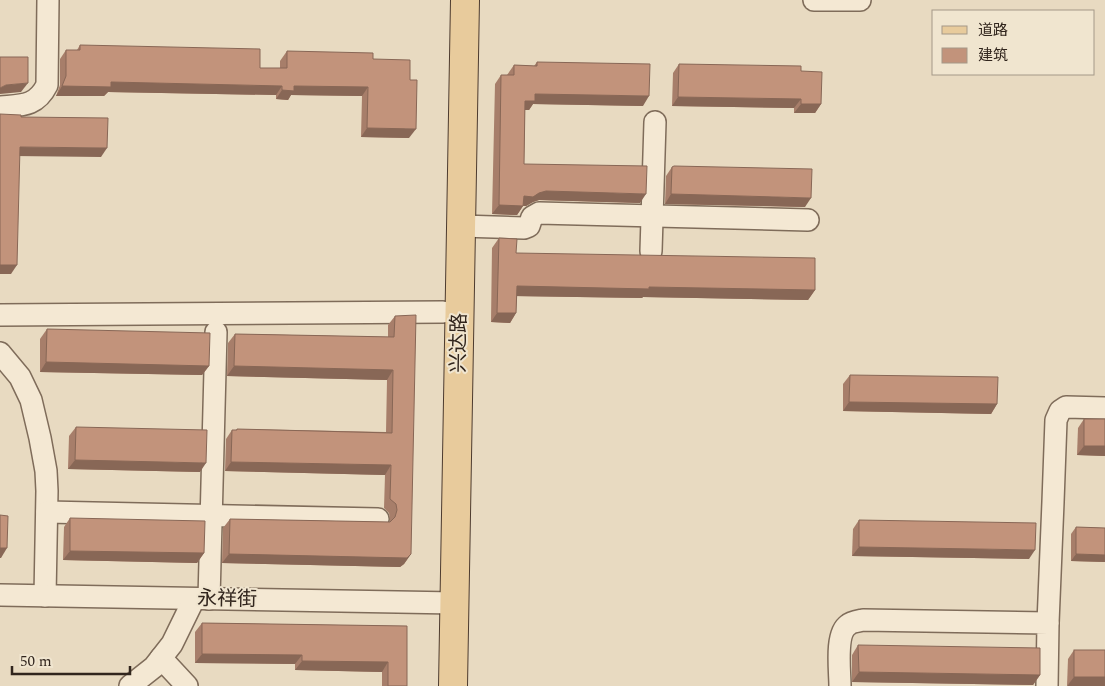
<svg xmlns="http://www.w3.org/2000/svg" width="1105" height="686" font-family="Spectral,'Noto Sans SC',serif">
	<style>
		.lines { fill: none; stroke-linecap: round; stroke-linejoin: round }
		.minor-casing { stroke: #7f6c5a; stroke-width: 24 }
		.major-casing { stroke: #4d3b2f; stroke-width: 30 }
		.minor { stroke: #f4e8d3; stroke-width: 21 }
		.major { stroke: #e8cb9c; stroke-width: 28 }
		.wall { fill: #a77e6a }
		.shaded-wall { fill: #886756 }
		.building { fill: #c2937b; stroke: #886756 }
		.labels { text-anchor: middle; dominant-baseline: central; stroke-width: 4; stroke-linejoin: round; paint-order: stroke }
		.street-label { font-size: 20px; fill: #31251d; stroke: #f0e5cf }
	</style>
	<rect width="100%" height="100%" fill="#e8dac1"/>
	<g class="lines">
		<defs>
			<g id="minor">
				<polyline points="814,0 860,0"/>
				<path d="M0 107C21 105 36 107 47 85L48 0"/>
				<polyline points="461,226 524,228 529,226 532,217 539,213 808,220"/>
				<polyline points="651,251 655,122"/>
				<polyline points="0,315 443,312"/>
				<polyline points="0,353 20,377 31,400 40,438 46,471 47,491 45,596"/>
				<polyline points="47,512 378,519"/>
				<polyline points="0,595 455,603"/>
				<polyline points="209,599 216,332"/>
				<polyline points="1048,623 1053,502 1056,420 1060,411 1066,407 1105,408"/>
				<polyline points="161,658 187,686"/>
				<polyline points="130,686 154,667 172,644 194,599"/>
				<path d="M840 686C840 671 835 634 848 625 851 622 858 621 863 620L1048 623 1047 686"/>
			</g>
			<polyline id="major" points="453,686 465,0"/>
		</defs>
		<use href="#minor" class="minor-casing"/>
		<use href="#major" class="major-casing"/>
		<use href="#minor" class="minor"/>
		<use href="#major" class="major"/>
	</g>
	<g class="wall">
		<polygon points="80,45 260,68 280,68 280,61 287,51 373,59 409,138 361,137 362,96 291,95 288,100 276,99 276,95 108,92 104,96 56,96 60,85 60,59 66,50 77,50"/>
		<polygon points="537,62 643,106 533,104 529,110 525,110 524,164 640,203 539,200 533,202 526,206 523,206 517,215 492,214 495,84 501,75 507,75 514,65 534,66"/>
		<polygon points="679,64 801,71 821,104 815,113 794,113 794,108 672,106 673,73"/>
		<polygon points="672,167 805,207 665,204 666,176"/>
		<polygon points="499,238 516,253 815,290 808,300 643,297 642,298 517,296 516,313 510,323 491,322 492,248"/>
		<polygon points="395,316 411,554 404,564 400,567 222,563 223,528 230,519 390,522 390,520 389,513 384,508 385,475 225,471 226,439 232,430 236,430 237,429 386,432 387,380 227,376 228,343 235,334 388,337 388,325"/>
		<polygon points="47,329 209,366 202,375 40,372 40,339"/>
		<polygon points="850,375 997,404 991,414 843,411 843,384"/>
		<polygon points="1084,419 1105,419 1105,456 1077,455 1078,428"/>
		<polygon points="76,427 200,472 68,469 69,436"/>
		<polygon points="70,518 204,553 197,563 63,560 64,527"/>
		<polygon points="859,520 1029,559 852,556 853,529"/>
		<polygon points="1076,527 1105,528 1105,562 1071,561 1071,534"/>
		<polygon points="202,623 407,626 407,686 382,686 382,672 295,670 295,664 195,663 195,632"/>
		<polygon points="858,645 1040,675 1033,685 852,682 852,655"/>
		<polygon points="1074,650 1105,650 1067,686 1068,659"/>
	</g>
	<g class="shaded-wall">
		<polygon points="111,82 282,86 276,95 108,92 104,96 56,96 62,86"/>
		<polygon points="28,83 21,92 0,94 0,88 6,85"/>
		<polygon points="294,86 368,87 362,96 291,95 288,100 276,99 282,90"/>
		<polygon points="535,94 649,96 643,106 533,104 529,110 519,110 525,101"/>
		<polygon points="678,97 801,99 794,108 672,106"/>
		<polygon points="801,104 821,104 815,113 794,113"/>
		<polygon points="367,128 416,129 409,138 361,137"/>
		<polygon points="20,147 107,148 101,157 14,156"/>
		<polygon points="546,191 646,194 640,203 539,200 533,202 526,206 521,206 523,206 517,215 492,214 499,205 524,196"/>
		<polygon points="671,194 811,198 805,207 665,204"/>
		<polygon points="0,265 17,265 11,274 0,274"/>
		<polygon points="517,286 649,287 815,290 808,300 643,297 642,298 510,296"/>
		<polygon points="497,313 516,313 510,323 491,322"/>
		<polygon points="46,362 209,366 202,375 40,372"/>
		<polygon points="234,366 393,370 387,380 227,376"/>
		<polygon points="849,402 997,404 991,414 843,411"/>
		<polygon points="1084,446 1105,446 1105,456 1077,455"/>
		<polygon points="75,460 206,463 200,472 68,469"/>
		<polygon points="231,462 391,465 385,475 225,471"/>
		<polygon points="859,547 1035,550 1029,559 852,556"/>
		<polygon points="0,548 7,548 1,558 0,558"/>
		<polygon points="70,551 204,553 197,563 63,560"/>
		<polygon points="229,554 411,554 404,564 400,567 222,563"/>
		<polygon points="1076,554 1105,555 1105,562 1071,561"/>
		<polygon points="202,654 302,655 295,664 195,663"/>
		<polygon points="302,661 388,662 382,672 295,670"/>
		<polygon points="859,672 1040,675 1033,685 852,682"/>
		<polygon points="1074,677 1105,677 1105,686 1067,686"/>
	</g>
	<g class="building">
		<polygon points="80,45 260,49 260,68 287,68 287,51 373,53 373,59 410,60 410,80 417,80 416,129 367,128 368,87 294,86 294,91 282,90 282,86 111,82 111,87 62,86 66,76 66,50 80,50"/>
		<polygon points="0,57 28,57 28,83 6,85 0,88"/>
		<polygon points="537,62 650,64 649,96 535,94 535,101 525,101 524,164 647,166 646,194 546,191 539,193 533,197 524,196 523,206 499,205 501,75 514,75 514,65 537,66"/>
		<polygon points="679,64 801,66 801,71 822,72 821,104 801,104 801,99 678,97"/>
		<polygon points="0,114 21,115 21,117 108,118 107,148 20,147 17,265 0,265"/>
		<polygon points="674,166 812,169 811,198 671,194 672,167"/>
		<polygon points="499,238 517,239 516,253 815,258 815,290 649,287 649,289 517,286 516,313 497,313"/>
		<polygon points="416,315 411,554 407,558 229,554 230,519 390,522 395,517 397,510 396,504 390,499 391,465 231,462 232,430 237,430 237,429 392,433 393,370 234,366 235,334 394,337 395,316"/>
		<polygon points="47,329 210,333 209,366 46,362"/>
		<polygon points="850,375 998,377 997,404 849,402"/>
		<rect x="1084" y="419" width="21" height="27"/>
		<polygon points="76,427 207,430 206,463 75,460"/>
		<polygon points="0,515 8,516 7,548 0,548"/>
		<polygon points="70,518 205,521 204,553 70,551"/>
		<polygon points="859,520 1036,523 1035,550 859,547"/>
		<polygon points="1076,527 1105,528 1105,555 1076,554"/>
		<polygon points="202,623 407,626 407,686 388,686 388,662 302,661 302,655 202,654"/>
		<polygon points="858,645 1040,648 1040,675 859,672"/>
		<rect x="1074" y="650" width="31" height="27"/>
	</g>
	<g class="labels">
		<g class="street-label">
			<text transform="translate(459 343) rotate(-89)">兴达路</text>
			<text transform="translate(227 599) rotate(1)">永祥街</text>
		</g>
	</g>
	<rect x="932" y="10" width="162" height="65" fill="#f0e5cf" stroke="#a49888"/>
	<rect x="942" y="26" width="25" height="8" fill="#e8cb9c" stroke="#a49888"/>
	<text x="978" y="35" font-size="15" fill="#31251d">道路</text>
	<rect x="942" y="48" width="25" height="15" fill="#c2937b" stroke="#a49888"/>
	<text x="978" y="60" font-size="15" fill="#31251d">建筑</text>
	<path d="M12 666v8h118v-8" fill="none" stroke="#31251d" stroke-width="2.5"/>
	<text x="20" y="666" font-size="15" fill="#31251d" stroke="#f0e5cf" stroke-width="4" paint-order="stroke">50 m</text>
</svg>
